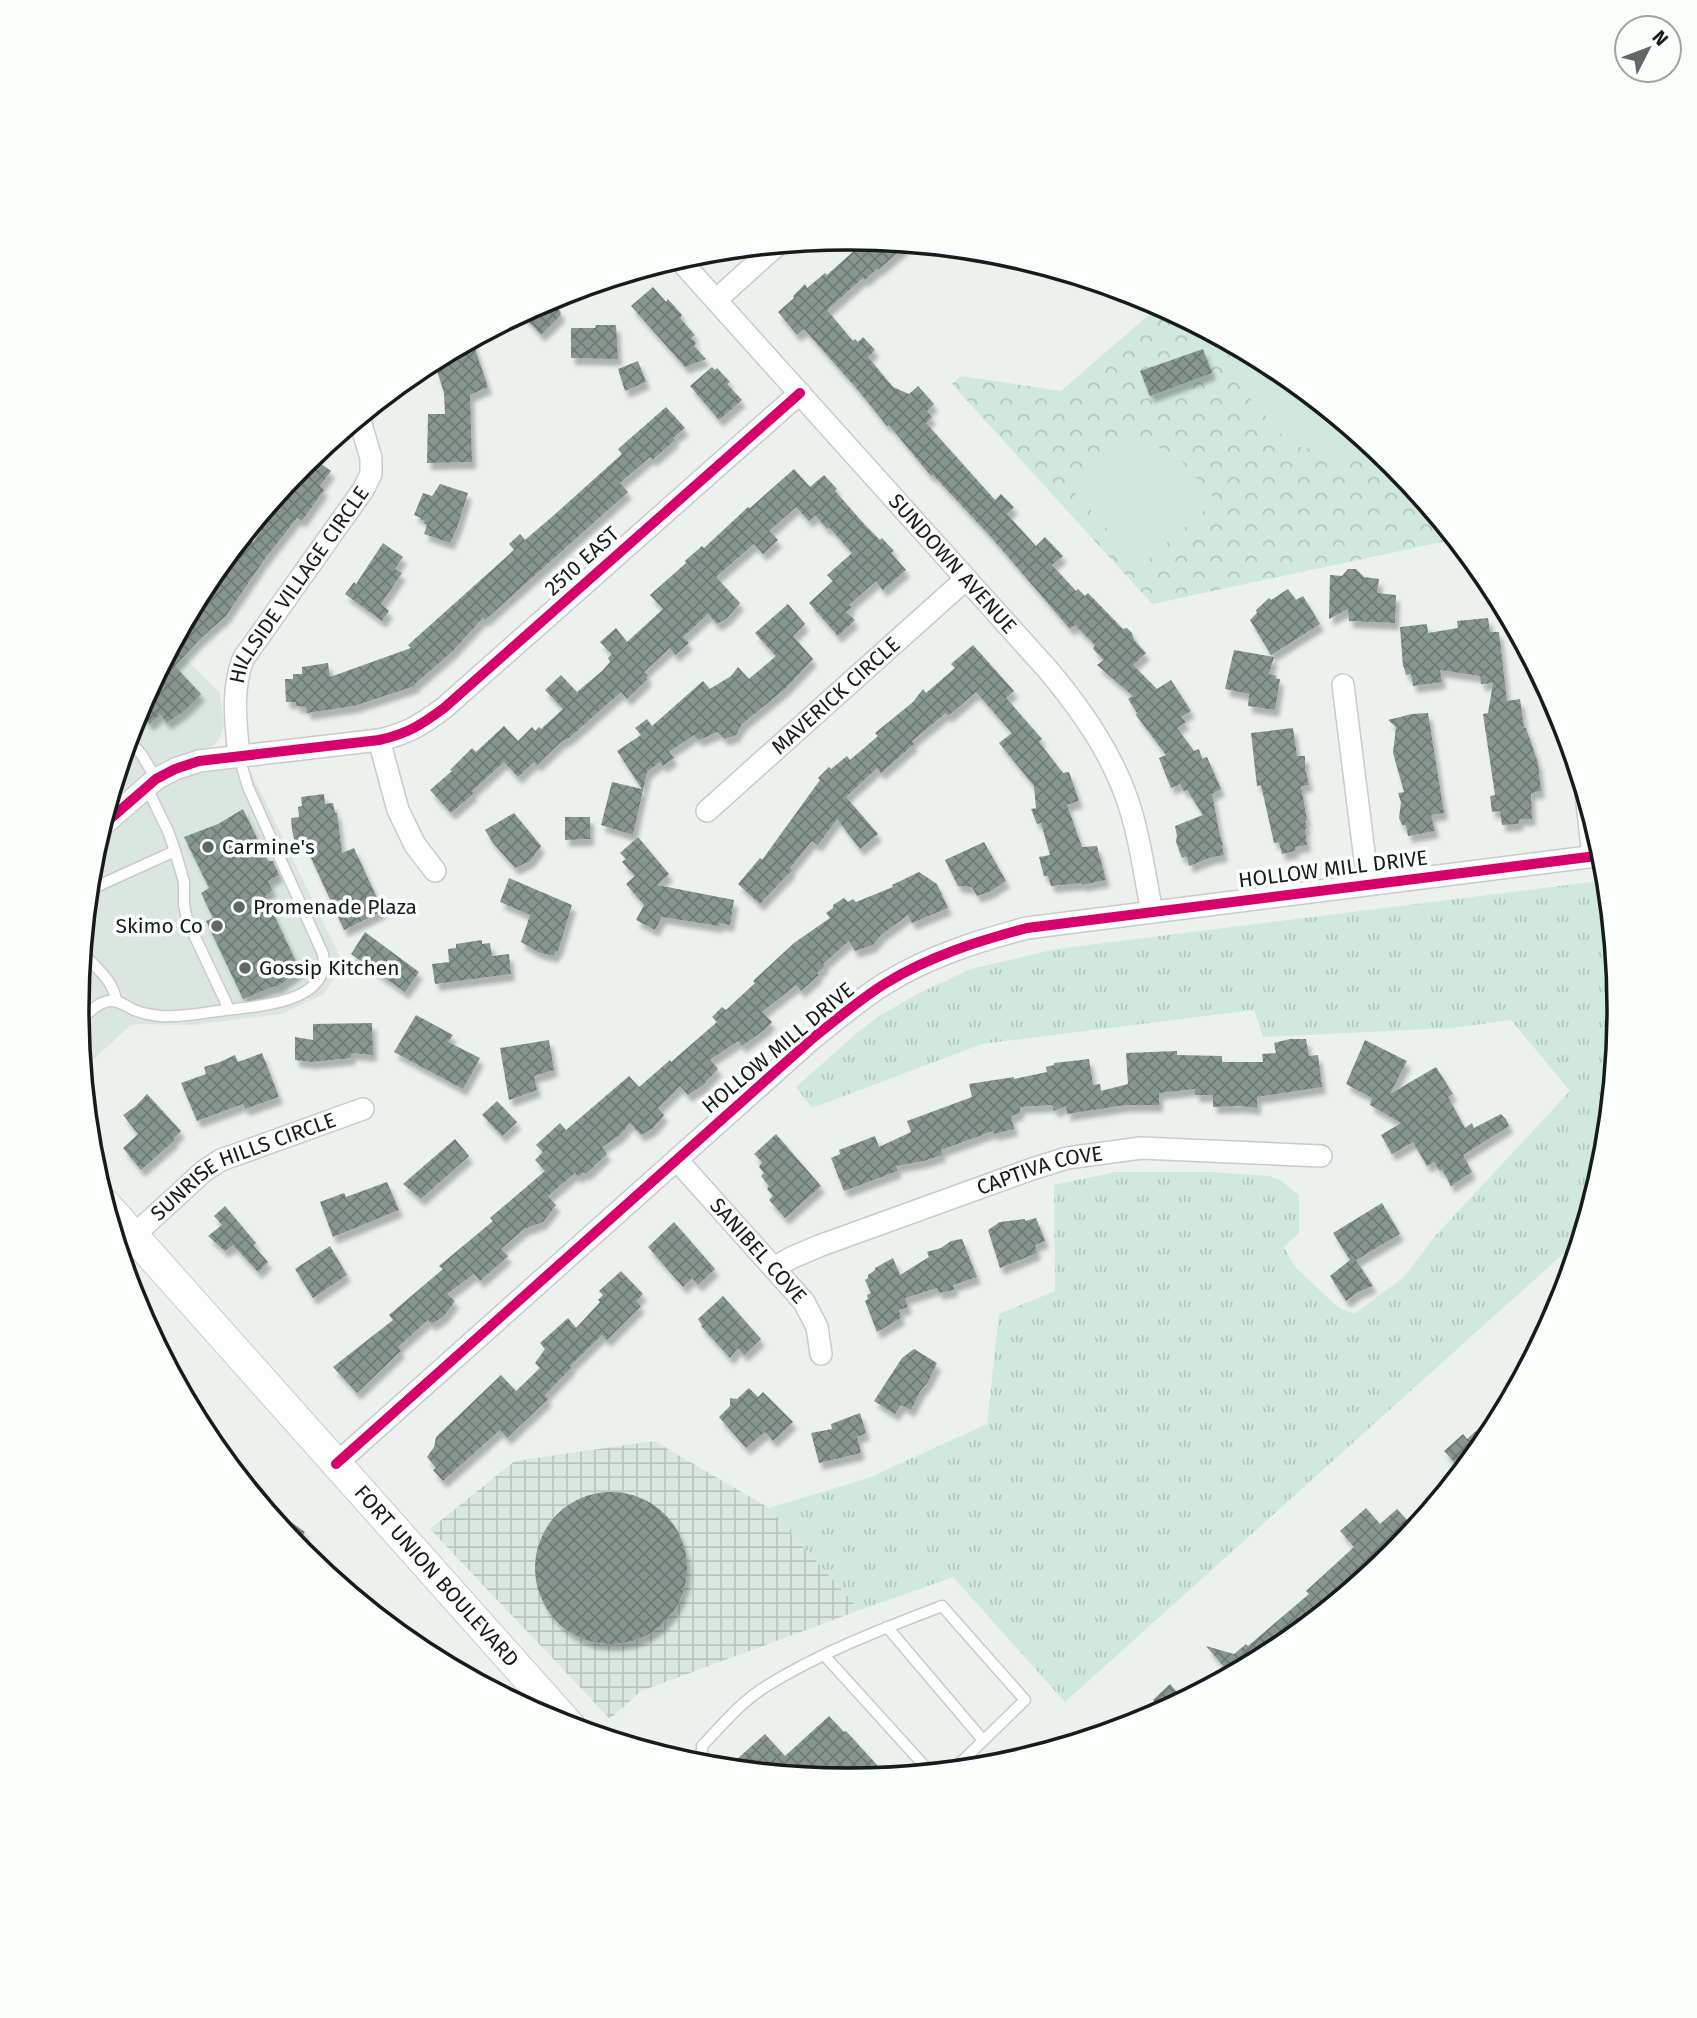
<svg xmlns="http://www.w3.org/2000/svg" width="1697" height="2018" font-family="'Fira Sans',sans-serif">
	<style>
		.built { fill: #dbe6e0 }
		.industrial { fill: url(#industrial-grid) }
		.grass { fill: url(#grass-tufts) }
		.park { fill: url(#park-crowns) }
		.garden { fill: #cfeadc }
		.building { fill: url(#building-cross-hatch); filter: url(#shadow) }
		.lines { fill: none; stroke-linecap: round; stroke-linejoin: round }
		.service-casing { stroke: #c8cbca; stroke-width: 13 }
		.minor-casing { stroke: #c8cbca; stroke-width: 24 }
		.secondary-casing { stroke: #c8cbca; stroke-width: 32 }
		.service { stroke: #fcfdfc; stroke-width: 10 }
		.minor { stroke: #fcfdfc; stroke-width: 21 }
		.secondary { stroke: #fcfdfc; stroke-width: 30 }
		.cycleway-casing { stroke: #fafffc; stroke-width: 15 }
		.cycleway { stroke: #d6006c; stroke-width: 10 }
		.poi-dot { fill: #626664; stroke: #fafffc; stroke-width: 2.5 }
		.labels { text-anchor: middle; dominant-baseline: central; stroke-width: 7; stroke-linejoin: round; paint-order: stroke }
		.street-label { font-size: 21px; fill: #181b19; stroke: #fafffc }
		.poi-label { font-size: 21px; fill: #181b19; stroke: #fafffc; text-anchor: start }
		.rim { fill: none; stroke: #181b19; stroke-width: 3.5 }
	</style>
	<defs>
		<pattern id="industrial-grid" width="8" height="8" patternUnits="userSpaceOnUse" patternTransform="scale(1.75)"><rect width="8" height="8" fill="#dbe6e0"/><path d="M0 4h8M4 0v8" fill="none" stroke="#bbc5c0"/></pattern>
		<pattern id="grass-tufts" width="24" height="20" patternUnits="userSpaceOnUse" patternTransform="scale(1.75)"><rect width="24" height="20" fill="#cfeadc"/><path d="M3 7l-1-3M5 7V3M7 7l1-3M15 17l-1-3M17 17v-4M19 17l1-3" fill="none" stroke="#b1c8bc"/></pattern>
		<pattern id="park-crowns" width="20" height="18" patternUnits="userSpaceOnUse" patternTransform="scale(1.75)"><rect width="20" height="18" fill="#cfeadc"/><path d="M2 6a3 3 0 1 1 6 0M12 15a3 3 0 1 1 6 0" fill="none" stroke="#b1c8bc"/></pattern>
		<pattern id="building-cross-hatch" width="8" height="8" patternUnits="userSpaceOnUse" patternTransform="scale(1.75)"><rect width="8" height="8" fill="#899690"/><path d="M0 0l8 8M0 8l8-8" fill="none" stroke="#6f7a75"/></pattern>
		<filter id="shadow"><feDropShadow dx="4" dy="7" stdDeviation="2" flood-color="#0004"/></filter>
	</defs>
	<rect width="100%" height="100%" fill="#ecf1ee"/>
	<g class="built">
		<polygon points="172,645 220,693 224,726 218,741 210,748 169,758 156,765 108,806 136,713"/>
		<polygon points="249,768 344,965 324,994 281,1014 192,1025 136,1024 130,1026 83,1069 77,1009 92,858 96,845 162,787 181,777 199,773"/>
	</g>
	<polygon class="industrial" points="654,1441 769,1508 860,1610 641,1691 610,1719 430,1529 515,1461"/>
	<polygon class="grass" points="1607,880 1620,1009 1605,1160 1582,1237 1065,1702 953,1577 860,1610 769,1508 868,1478 987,1424 999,1314 1055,1291 1054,1185 1115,1172 1211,1172 1270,1176 1280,1180 1299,1195 1299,1233 1284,1247 1295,1267 1338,1307 1354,1314 1403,1278 1436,1235 1570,1091 1511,1020 1452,1028 1263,1037 1254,1010 982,1044 812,1108 796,1087 858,1032 879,1016 921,992 971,969 1056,949"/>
	<polygon class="park" points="1160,305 1277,368 1394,464 1456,539 1152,604 952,384 961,376 1061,391"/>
	<g class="garden">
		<polygon points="1256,356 1277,368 1376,449 1363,461 1292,445 1232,378"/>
		<polygon points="1134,439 1175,454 1216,500 1145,562 1138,562 1073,491"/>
	</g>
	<g class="building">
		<polygon points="867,239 909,243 878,270 878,268 865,280 863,278 827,310 853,341 855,339 858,342 863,337 875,350 868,357 893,387 909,394 918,386 934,404 927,411 932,417 926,423 995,500 1001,494 1014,507 1007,514 1036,546 1045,537 1063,556 1052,565 1076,591 1078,589 1085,596 1088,593 1123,629 1127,628 1132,633 1134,640 1146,653 1133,665 1157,689 1171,680 1191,711 1181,717 1186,722 1177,728 1194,751 1199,749 1202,759 1207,757 1221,789 1212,794 1220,836 1223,844 1222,846 1224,855 1212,857 1189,866 1187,856 1182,858 1176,842 1177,836 1175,826 1203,815 1187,790 1184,791 1180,784 1171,788 1159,758 1166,755 1136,715 1137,713 1128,699 1133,696 1097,665 1104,660 1093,649 1095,645 1075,625 1070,629 991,537 933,475 931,476 889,425 887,426 857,389 804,329 797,335 778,312 794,298 793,296 805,284 807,288 825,273 827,275"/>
		<polygon points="653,287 666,302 668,299 682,315 680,318 695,335 691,338 696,343 694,346 706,359 685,367 631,306"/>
		<polygon points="548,299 561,312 560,314 561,315 541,335 521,313"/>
		<polygon points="596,325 616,325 618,359 571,358 571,328 595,328"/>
		<polygon points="472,340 488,387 470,395 472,462 427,463 428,414 445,414 444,393 435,364 447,357 446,354"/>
		<polygon points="1203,349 1212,373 1150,396 1140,371"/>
		<polygon points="638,361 646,382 625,391 618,369"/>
		<polygon points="712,367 715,370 717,368 730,382 727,384 742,400 719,420 690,386"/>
		<polygon points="666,407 685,428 673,438 675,440 664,450 652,460 650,457 620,483 628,492 485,620 483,618 453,651 415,684 415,686 354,706 307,713 306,707 296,706 296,702 286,702 285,679 293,679 293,674 302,674 302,667 328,663 330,677 411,648 408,645 514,550 509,544 520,534 525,540 553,516 622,454 618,449"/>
		<polygon points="313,458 331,471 320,486 324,490 302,521 297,518 264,560 226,616 200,639 175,666 201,694 184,711 167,723 160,714 150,724 138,710 200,594 207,602 224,573 217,568 244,536 253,542 279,505 275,502 297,474 299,476"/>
		<polygon points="794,469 810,487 824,475 837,489 835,491 865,525 880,540 882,538 894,551 891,553 906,570 883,590 876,581 849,605 852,607 846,612 855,620 838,636 809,603 833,581 827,575 852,553 829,527 827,529 815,515 809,521 796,507 769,531 778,540 763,554 754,544 716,577 740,603 727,618 717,624 708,614 683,637 689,643 675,655 670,648 644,672 648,676 646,677 648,679 627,699 621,692 569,738 561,742 537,765 534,762 518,777 504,762 472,791 474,793 451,813 430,790 452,771 450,770 472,748 476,752 504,726 518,741 532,727 535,731 539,727 541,729 563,709 545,690 561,675 577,692 602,671 610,662 608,658 612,654 600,642 616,628 627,642 663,609 650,595 686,563 685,561 702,546 704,548 748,507 750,508"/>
		<polygon points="440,484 468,493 457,528 450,543 424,534 427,525 424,523 425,521 420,519 421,518 414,515 423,493 432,496"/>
		<polygon points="383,543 403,557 395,569 402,573 381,604 389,611 382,621 345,594 354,582 356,584"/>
		<polygon points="1348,569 1356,569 1364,577 1379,579 1377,593 1396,595 1395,623 1349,621 1348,609 1329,619 1330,575 1342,576"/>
		<polygon points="1288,589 1296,600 1303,596 1320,624 1271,655 1250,620 1257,613 1256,610 1269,598 1271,600"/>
		<polygon points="788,604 805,624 793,636 813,659 786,688 742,724 736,735 725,739 718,732 699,740 694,735 669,752 674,758 663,766 660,762 647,772 633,835 601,825 612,782 642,789 617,751 641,735 635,728 647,719 652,726 703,681 710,689 731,676 738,667 749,679 776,656 755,633"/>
		<polygon points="1488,618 1490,632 1499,632 1507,701 1520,699 1524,728 1526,728 1538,763 1541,791 1531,793 1532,819 1519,819 1519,824 1502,825 1500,811 1492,812 1490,796 1495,795 1483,714 1488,713 1493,683 1481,684 1480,676 1440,670 1442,682 1413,686 1411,674 1406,675 1404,667 1403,667 1400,627 1427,624 1428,633 1458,628 1457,621"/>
		<polygon points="973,645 1014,691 1006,698 1042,739 1039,742 1063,773 1069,772 1079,801 1067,805 1082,847 1097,846 1106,880 1082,885 1081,883 1051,886 1048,876 1044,876 1039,857 1050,855 1041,823 1037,824 1031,809 1036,808 1034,786 999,743 1012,733 976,692 948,716 946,713 912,741 914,744 881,773 877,768 846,797 878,834 860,849 837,819 818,845 812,841 790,868 792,870 760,904 738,884 760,858 762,860 820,780 818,778 829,767 831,769 847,756 850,760 878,736 875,733 913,702 923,689 926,693 955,668 951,664"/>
		<polygon points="1234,650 1274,657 1269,674 1277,676 1275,678 1280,679 1275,710 1248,706 1249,694 1225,689"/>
		<polygon points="1428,713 1444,813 1431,815 1435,831 1408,836 1406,825 1402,825 1399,818 1401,802 1398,793 1404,792 1393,753 1396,727 1388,720 1412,714"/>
		<polygon points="1293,728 1297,756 1305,756 1305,768 1309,785 1301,786 1307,820 1305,821 1307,828 1305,829 1307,845 1295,847 1295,851 1282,854 1279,842 1274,843 1261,785 1257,786 1251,733"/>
		<polygon points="324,794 325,804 333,803 335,813 337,813 342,853 354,848 383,911 344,930 305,845 303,843 295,843 292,830 291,818 299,817 298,807 302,806 301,797"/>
		<polygon points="243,809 268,861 273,861 279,875 268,881 272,890 265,896 300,970 276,988 275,986 243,999 206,921 213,918 201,893 209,888 184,837 218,824"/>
		<polygon points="514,813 541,846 530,861 515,868 493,843 485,830"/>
		<polygon points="565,817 590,817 590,839 565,840"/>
		<polygon points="638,837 669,874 657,885 734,900 730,925 719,923 719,926 662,917 655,930 636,920 644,905 626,884 635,876 622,862 626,859 620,853"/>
		<polygon points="984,842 1006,881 989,892 977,896 972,887 958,886 945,860"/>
		<polygon points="919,872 937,884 948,908 912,923 908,915 881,935 873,945 855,951 849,941 823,964 825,966 817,973 819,975 801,991 796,985 762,1012 772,1022 764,1030 742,1046 738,1041 710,1060 718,1069 703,1085 688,1095 680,1086 658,1108 664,1115 653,1128 641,1135 630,1123 620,1135 602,1147 607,1154 586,1174 584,1172 578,1177 575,1173 548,1196 556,1205 543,1222 524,1229 501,1249 508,1256 480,1281 474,1274 447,1294 455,1301 444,1316 432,1324 428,1320 398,1347 401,1351 357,1393 333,1367 393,1320 389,1315 443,1269 439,1266 493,1221 490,1218 545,1171 535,1160 543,1152 536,1145 560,1123 566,1130 629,1076 639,1087 670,1060 671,1062 717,1022 712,1017 722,1007 726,1010 755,983 753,981 794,943 830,918 826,913 833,908 833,905 844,898 848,902 853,899 856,902 893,887 892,885"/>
		<polygon points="509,878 572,905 558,951 556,951 554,956 538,952 521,942 530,915 500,902"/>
		<polygon points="365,932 419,972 405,992 351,954"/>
		<polygon points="482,940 482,944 490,943 492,956 509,954 511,974 435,984 432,964 449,962 448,949 456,948 456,944"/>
		<polygon points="416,1015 453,1035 448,1042 480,1058 463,1089 394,1052"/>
		<polygon points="372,1023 373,1055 352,1053 351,1058 312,1062 295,1060 295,1037 313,1040 313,1024"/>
		<polygon points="1290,1039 1306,1039 1309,1056 1318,1055 1322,1087 1257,1097 1257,1108 1240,1106 1213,1107 1213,1095 1195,1095 1195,1089 1159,1093 1159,1105 1126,1105 1067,1114 1066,1106 1054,1111 1052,1105 1020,1107 1020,1113 1011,1116 1014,1129 994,1134 993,1131 941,1150 942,1155 924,1161 896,1166 898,1171 844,1191 831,1158 840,1154 839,1150 875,1136 879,1147 911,1132 907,1121 972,1097 969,1084 1014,1077 1014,1079 1047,1072 1046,1067 1054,1065 1054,1063 1089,1059 1093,1085 1100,1084 1101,1091 1128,1084 1126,1053 1177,1051 1177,1055 1222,1056 1222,1062 1263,1062 1262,1054 1276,1053 1274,1043"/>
		<polygon points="549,1040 554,1070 534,1076 537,1090 509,1100 500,1048"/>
		<polygon points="1365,1040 1407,1061 1390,1094 1436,1067 1453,1094 1448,1097 1465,1128 1472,1123 1474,1128 1501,1114 1506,1119 1509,1126 1463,1155 1472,1172 1451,1186 1442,1169 1440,1171 1434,1162 1427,1166 1413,1142 1392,1154 1381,1135 1401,1123 1370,1105 1372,1098 1346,1084"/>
		<polygon points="262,1053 279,1097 245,1109 243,1104 197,1121 181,1083 206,1074 204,1067 220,1062 235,1055 238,1062"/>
		<polygon points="147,1094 181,1131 173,1139 175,1140 141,1170 123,1148 138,1134 123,1115 136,1106"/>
		<polygon points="497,1101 517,1122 502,1136 482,1115"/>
		<polygon points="776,1134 821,1186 785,1218 769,1200 773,1196 767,1189 769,1186 761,1176 764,1173 759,1167 762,1162 754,1154"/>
		<polygon points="455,1139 469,1156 421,1199 403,1184"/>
		<polygon points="387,1182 399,1210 333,1237 320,1202 344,1193 346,1197"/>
		<polygon points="1382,1203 1400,1234 1356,1260 1373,1286 1358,1292 1346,1301 1330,1276 1350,1260 1333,1233"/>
		<polygon points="225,1206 256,1243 253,1245 268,1262 258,1272 233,1245 225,1251 208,1236 222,1225 214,1216"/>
		<polygon points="1036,1218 1045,1241 1035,1245 1037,1253 1000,1268 988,1230 1000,1222 1025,1219 1025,1221"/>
		<polygon points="674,1222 715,1269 698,1285 692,1278 683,1287 648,1247"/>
		<polygon points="962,1239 977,1277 953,1285 954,1290 939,1293 937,1288 905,1298 908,1307 899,1310 901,1318 877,1332 865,1301 868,1299 867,1295 871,1293 865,1280 868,1278 868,1275 875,1270 875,1268 893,1258 900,1275 929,1257 927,1252 941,1248 951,1241"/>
		<polygon points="330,1246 347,1275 313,1298 295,1269"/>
		<polygon points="621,1271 643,1294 636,1301 641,1306 607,1340 602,1335 570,1366 571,1368 545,1395 548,1399 507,1438 500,1430 443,1481 433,1470 436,1468 427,1457 434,1447 436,1437 501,1375 516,1391 540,1368 535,1363 545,1349 540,1343 568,1318 576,1328 600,1302 598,1300 603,1295 599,1291"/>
		<polygon points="723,1296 761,1339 744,1355 738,1348 730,1358 701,1326 702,1325 698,1319"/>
		<polygon points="914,1349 937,1363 928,1382 921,1390 911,1410 901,1405 895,1414 874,1401 902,1358"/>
		<polygon points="749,1388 758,1397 763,1392 793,1422 773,1441 765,1432 746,1448 719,1417 730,1406 730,1398 737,1399"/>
		<polygon points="1506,1404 1507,1405 1490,1438 1462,1471 1444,1451 1463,1434 1467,1439"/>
		<polygon points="860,1413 866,1433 857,1437 861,1453 819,1463 811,1433 832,1429 831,1424"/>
		<circle cx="611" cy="1568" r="76"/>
		<polygon points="270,1507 305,1532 296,1546 267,1511"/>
		<polygon points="1366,1508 1380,1524 1397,1509 1415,1529 1394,1555 1277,1651 1231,1675 1206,1646 1234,1654 1246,1644 1248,1646 1309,1594 1306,1591 1354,1547 1340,1531"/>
		<polygon points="1170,1684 1184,1700 1163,1711 1153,1700"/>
		<polygon points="829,1716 844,1732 846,1731 888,1777 848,1780 727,1768 765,1734 785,1756"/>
	</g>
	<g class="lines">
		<defs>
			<g id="service">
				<polyline points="128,739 142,755 156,779"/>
				<polyline points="175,851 184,882 184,905 187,920 229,1009"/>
				<polyline points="89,890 175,851 168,831 146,786"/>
				<path d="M83 953C96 968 114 981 116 1001"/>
				<path d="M78 1022C87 1014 97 1003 109 1001 119 1000 126 1006 134 1010 141 1013 152 1015 160 1016 185 1018 210 1011 235 1009 267 1005 331 1000 323 954L248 787 239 757"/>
				<polyline points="887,1627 983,1740"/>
				<polyline points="824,1655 930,1772"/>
				<path d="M702 1766V1746C722 1725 741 1702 765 1687 821 1652 882 1629 942 1606L1025 1700 953 1770"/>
			</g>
			<g id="minor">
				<path id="s1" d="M678 258 1049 671C1084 713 1115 758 1131 811 1141 844 1145 878 1152 912"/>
				<polyline points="716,300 778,244"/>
				<polyline points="1343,685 1368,884"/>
				<polyline points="379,740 398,810 415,845 435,871"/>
				<path id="s2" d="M239 757C236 722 231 692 243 659L363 490 371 474V458L359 417"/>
				<polyline points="1586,795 1593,856"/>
				<path id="s3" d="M707 811 966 579"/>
				<path d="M102 826 156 779 175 769 199 761 379 740C407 734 421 725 444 708L800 393"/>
				<path id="s4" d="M677 1160 804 1302 817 1327 821 1354"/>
				<path id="s5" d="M133 1236 204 1171 221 1160 363 1109"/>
				<path id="s6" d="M774 1268 791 1258 819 1246 1032 1169 1067 1158 1141 1148 1321 1156"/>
				<path d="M336 1464 813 1038C837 1019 860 999 886 983 930 956 978 941 1027 928L1604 855"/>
			</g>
			<g id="secondary">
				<path id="s7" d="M106 1205 571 1727"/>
			</g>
		</defs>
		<use href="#service" class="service-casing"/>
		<use href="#minor" class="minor-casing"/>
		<use href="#secondary" class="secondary-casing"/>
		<use href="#service" class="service"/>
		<use href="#minor" class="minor"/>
		<use href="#secondary" class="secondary"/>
		<defs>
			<g id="cycleway">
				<path d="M102 826 156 779 175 769 199 761 379 740C407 734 421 725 444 708L800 393"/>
				<path d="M336 1464 813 1038C837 1019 860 999 886 983 930 956 978 941 1027 928L1604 855"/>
			</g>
		</defs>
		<use href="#cycleway" class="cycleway-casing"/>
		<use href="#cycleway" class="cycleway"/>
	</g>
	<g class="poi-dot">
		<circle cx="208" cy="847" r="7"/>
		<circle cx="239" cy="907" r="7"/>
		<circle cx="217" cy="926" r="7"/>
		<circle cx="245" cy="968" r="7"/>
	</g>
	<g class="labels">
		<g class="street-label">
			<text transform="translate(582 561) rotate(-42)">2510 EAST</text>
			<text stroke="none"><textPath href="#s1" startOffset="411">SUNDOWN AVENUE</textPath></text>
			<text stroke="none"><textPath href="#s2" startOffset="191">HILLSIDE VILLAGE CIRCLE</textPath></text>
			<text stroke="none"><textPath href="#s3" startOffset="173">MAVERICK CIRCLE</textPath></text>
			<text transform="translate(1333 869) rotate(-7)">HOLLOW MILL DRIVE</text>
			<text transform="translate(778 1048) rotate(-40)">HOLLOW MILL DRIVE</text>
			<text stroke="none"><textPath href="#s5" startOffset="133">SUNRISE HILLS CIRCLE</textPath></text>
			<text stroke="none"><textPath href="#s6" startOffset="284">CAPTIVA COVE</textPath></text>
			<text stroke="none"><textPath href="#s4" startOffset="122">SANIBEL COVE</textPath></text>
			<text stroke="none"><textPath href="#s7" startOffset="497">FORT UNION BOULEVARD</textPath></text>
		</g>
		<g class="poi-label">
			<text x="222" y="847">Carmine's</text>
			<text x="253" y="907">Promenade Plaza</text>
			<text x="203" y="926" text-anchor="end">Skimo Co</text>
			<text x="259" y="968">Gossip Kitchen</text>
		</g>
	</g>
	<path d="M0 0H1697V2018H0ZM89 1009a759 759 0 1 1 1518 0a759 759 0 1 1-1518 0Z" fill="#fafffc" fill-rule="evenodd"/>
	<path class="rim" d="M89 1009a759 759 0 1 1 1518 0a759 759 0 1 1-1518 0Z"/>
	<g transform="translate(1648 49) rotate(48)"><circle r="33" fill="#fafffc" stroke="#a0a4a1" stroke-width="2"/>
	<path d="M0-5L12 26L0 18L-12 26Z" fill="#626664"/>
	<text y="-10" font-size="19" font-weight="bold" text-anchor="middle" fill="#181b19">N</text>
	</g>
</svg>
